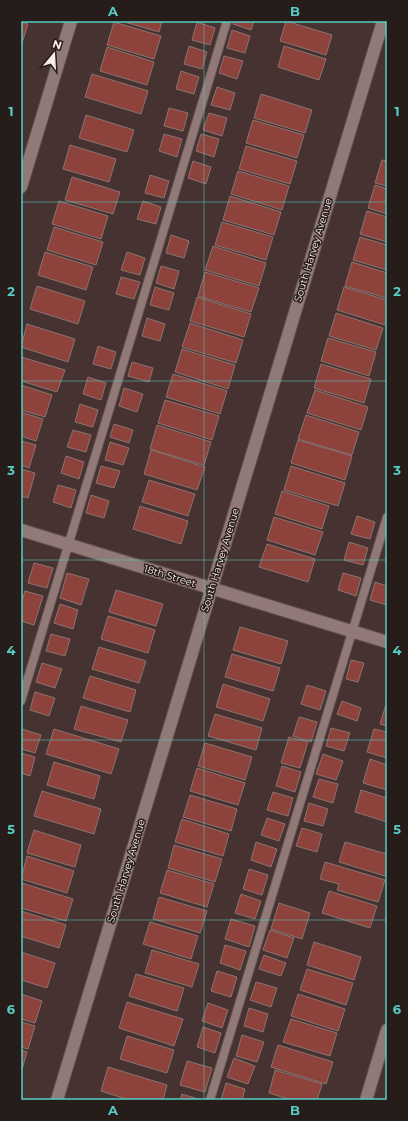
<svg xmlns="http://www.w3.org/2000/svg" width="408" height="1121" font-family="Montserrat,sans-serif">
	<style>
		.building { fill: #8d423b; stroke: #8b7471 }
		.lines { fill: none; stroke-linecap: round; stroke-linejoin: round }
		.lane-casing { stroke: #62514f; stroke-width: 10 }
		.street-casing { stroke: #62514f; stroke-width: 14 }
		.lane { stroke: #907976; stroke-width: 8 }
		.street { stroke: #907976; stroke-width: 12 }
		.grid { fill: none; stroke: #55cec5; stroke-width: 1; stroke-opacity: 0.55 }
		.labels { text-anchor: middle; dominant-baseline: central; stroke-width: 3; stroke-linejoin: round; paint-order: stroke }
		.street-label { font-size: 10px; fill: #fbedeb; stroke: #261d1b }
		.neatline { fill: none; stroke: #55cec5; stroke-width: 1.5 }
		.grid-label { font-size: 13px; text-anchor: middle; font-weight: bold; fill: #55cec5 }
	</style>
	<rect width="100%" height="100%" fill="#463230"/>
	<g class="building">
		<polygon points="121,21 162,21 159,32"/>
		<polygon points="234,21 254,21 251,30 233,24"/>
		<polygon points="286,21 332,35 326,55 280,41"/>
		<polygon points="21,22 28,24 21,46"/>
		<polygon points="114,22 161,36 154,59 107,45"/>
		<polygon points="197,22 215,28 210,45 192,40"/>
		<polygon points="232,30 250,36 245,53 227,48"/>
		<polygon points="189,46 207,52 202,69 184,64"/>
		<polygon points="284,46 326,59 319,80 278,67"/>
		<polygon points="107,47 154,62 147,85 100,71"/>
		<polygon points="224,56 243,61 237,79 219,73"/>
		<polygon points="181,71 199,77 194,94 176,89"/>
		<polygon points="92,74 148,91 141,114 85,97"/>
		<polygon points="217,87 235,93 230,110 211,105"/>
		<polygon points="261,94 312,110 305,133 254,118"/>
		<polygon points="169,108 188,113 183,131 164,126"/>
		<polygon points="209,113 227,118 222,136 203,130"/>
		<polygon points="86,115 134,130 127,152 79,138"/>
		<polygon points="253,120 304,135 297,158 246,143"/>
		<polygon points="164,134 182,139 177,157 159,151"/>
		<polygon points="201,134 219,139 214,157 196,151"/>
		<polygon points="70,145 116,159 109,182 63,169"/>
		<polygon points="246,146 297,161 290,184 239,169"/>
		<polygon points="382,160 387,161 387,186 375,183"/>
		<polygon points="193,161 211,167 206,184 188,178"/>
		<polygon points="238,171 289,186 282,210 231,194"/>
		<polygon points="150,175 169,181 164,198 145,193"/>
		<polygon points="72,177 120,192 113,214 65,200"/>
		<polygon points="375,185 387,189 387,214 368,208"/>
		<polygon points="230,196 281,212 274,235 223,220"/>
		<polygon points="59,201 108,216 101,239 52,224"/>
		<polygon points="143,201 161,207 156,224 137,219"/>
		<polygon points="367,211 387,217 387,242 360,234"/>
		<polygon points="222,222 273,237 266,260 215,245"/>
		<polygon points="54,227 103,242 96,265 47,250"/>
		<polygon points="171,235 189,241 184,258 166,253"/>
		<polygon points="360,237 387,245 387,270 353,260"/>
		<polygon points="213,246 266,263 259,286 205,270"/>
		<polygon points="45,252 93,267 86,290 38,275"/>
		<polygon points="127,252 145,258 140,275 121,270"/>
		<polygon points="352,262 387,273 387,298 345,286"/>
		<polygon points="161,266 179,271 174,289 156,283"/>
		<polygon points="205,272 259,288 251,312 198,296"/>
		<polygon points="121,277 140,282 134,299 116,294"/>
		<polygon points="37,286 85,301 78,324 30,309"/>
		<polygon points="155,287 174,293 169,310 150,305"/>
		<polygon points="344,287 387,300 387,318 385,325 337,310"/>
		<polygon points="197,297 251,314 244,337 190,321"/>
		<polygon points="336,313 383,328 376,350 329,336"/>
		<polygon points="147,318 165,324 160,341 142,336"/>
		<polygon points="190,323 243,340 236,363 182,347"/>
		<polygon points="27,324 75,339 68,362 21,347"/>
		<polygon points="328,338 376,352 369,376 321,361"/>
		<polygon points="98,346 116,352 111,369 93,364"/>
		<polygon points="182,349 235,365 228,389 175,372"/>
		<polygon points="21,357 65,370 57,392 21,381"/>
		<polygon points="132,362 153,368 149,382 128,376"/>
		<polygon points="321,364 371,379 364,403 314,388"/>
		<polygon points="173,374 227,391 220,414 166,397"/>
		<polygon points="88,377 106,383 101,400 83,394"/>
		<polygon points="21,385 52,395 45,417 21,410"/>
		<polygon points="124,388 143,394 137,412 119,406"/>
		<polygon points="315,390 368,407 361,430 307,413"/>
		<polygon points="165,400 219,416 212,440 158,423"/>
		<polygon points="80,404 98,410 93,427 75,422"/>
		<polygon points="21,412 43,419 36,441 21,436"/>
		<polygon points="306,415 359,432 352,455 298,439"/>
		<polygon points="114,424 133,430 129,443 110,437"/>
		<polygon points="157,425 211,442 204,465 150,449"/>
		<polygon points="73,430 91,435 86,452 67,447"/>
		<polygon points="298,440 352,456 345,480 291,463"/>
		<polygon points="21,441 36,445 29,468 21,465"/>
		<polygon points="110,442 129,448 123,465 105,460"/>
		<polygon points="151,450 205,467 197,490 144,474"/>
		<polygon points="66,456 84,462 79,479 61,473"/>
		<polygon points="101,466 120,471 114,488 96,483"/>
		<polygon points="291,466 345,483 338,506 284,490"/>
		<polygon points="21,469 35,473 28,498 21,496"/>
		<polygon points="149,480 195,494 188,516 142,502"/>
		<polygon points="58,485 76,490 71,508 53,502"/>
		<polygon points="282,491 329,506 322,529 275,514"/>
		<polygon points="91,495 109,501 104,518 86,513"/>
		<polygon points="140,506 188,521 181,544 133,529"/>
		<polygon points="357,516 375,522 370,539 351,534"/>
		<polygon points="274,517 323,532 315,555 267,540"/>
		<polygon points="349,542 368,548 363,565 344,560"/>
		<polygon points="267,544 315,559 308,582 259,567"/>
		<polygon points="34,563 53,568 47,588 28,583"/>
		<polygon points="67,573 89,579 81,605 60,598"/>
		<polygon points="343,573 361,578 356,596 338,590"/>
		<polygon points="375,582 387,586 387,605 370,600"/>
		<polygon points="116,590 163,604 156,626 109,612"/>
		<polygon points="25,591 43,596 34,625 21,621 21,604"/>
		<polygon points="60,604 78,610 73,629 54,623"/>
		<polygon points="108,616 155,630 148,653 101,639"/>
		<polygon points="240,627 288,641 281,664 233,650"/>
		<polygon points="51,634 70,639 65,656 46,651"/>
		<polygon points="99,647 146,661 139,683 92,669"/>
		<polygon points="232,654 280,668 273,691 225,677"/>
		<polygon points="351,660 364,663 358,682 346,679"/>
		<polygon points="42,663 62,669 55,688 36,682"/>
		<polygon points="90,676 136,690 130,712 83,698"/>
		<polygon points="223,684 270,699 263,721 216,707"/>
		<polygon points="307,685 326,691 320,710 301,704"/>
		<polygon points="35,692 55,698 49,716 30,710"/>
		<polygon points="342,701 361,708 357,721 337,714"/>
		<polygon points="387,701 387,726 380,724"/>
		<polygon points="81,706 128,720 121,742 74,729"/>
		<polygon points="215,714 262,728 256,750 208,736"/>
		<polygon points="299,717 317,722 311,742 293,736"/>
		<polygon points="331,728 350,733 344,751 326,746"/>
		<polygon points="22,729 41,735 35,753 21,749"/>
		<polygon points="54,729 119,749 111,774 46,754"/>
		<polygon points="374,729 387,732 387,758 367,752"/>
		<polygon points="289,737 308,742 300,768 281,763"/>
		<polygon points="205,743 252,757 245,780 198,766"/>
		<polygon points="21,753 35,757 30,776 21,773"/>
		<polygon points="323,754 343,761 336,780 316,774"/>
		<polygon points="370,759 387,765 387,790 363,783"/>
		<polygon points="54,762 100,776 94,799 47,785"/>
		<polygon points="282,766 301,772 295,792 276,786"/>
		<polygon points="197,768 245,783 238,805 190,791"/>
		<polygon points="319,779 338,784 333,803 313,797"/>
		<polygon points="361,790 387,798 387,822 355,812"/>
		<polygon points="42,791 101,809 94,834 34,816"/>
		<polygon points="273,792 293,798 288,816 267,810"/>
		<polygon points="190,795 237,809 231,831 183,817"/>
		<polygon points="309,803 328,809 323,826 304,821"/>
		<polygon points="267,818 285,824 279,841 261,835"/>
		<polygon points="182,819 229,834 223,856 175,842"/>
		<polygon points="302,828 322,834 317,852 296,846"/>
		<polygon points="34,830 81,845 75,867 27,853"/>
		<polygon points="256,842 277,849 271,867 251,860"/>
		<polygon points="345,842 387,854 387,867 385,876 339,862"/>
		<polygon points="174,845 222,859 215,882 168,868"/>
		<polygon points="27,856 74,871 67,893 21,879"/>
		<polygon points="325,862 385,880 378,902 337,890 339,884 320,879"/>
		<polygon points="249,869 268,875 262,895 243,889"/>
		<polygon points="167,870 214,884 207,907 160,893"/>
		<polygon points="22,883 73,899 66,921 21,908"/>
		<polygon points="329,891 377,906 370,928 322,913"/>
		<polygon points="241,894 261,901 255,919 235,913"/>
		<polygon points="159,897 207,911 200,933 153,919"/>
		<polygon points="279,903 310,913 302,939 271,929"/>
		<polygon points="21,911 66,925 59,948 21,936"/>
		<polygon points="231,919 255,926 249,947 225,939"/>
		<polygon points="150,922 198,936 191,959 143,944"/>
		<polygon points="270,930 294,938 287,958 263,950"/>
		<polygon points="314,942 361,957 354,980 307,965"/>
		<polygon points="225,945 246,951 240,970 220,963"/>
		<polygon points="152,950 199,964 192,987 145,973"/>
		<polygon points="21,952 55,963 47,988 21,980"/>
		<polygon points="264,955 286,963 281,976 259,969"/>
		<polygon points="307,969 353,983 346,1005 300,990"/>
		<polygon points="217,971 237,977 231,997 211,991"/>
		<polygon points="136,974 184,988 177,1011 129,996"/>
		<polygon points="256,982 277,988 271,1007 250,1000"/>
		<polygon points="21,994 42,1001 35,1023 21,1019"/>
		<polygon points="298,994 345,1009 338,1031 291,1016"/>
		<polygon points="127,1002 183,1019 174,1046 119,1028"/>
		<polygon points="208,1003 228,1010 222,1028 202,1021"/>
		<polygon points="249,1008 268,1014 263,1032 244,1026"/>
		<polygon points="291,1019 337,1033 330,1056 283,1042"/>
		<polygon points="21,1022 35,1026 28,1049 21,1047"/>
		<polygon points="203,1027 221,1033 215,1053 197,1047"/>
		<polygon points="242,1035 264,1042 257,1062 236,1056"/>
		<polygon points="127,1036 174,1050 167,1073 120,1059"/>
		<polygon points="278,1045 333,1062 326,1084 271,1067"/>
		<polygon points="21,1050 27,1052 21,1073"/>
		<polygon points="234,1058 255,1066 248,1084 227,1077"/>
		<polygon points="187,1061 212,1068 205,1092 180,1085"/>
		<polygon points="108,1067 167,1085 163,1100 129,1100 101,1091"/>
		<polygon points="275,1070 322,1084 317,1100 291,1100 269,1093"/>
		<polygon points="226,1083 245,1089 242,1100 221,1100"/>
		<polygon points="182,1094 201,1100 180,1100"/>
	</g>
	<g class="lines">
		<defs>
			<g id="lane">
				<polyline points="21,701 227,21"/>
				<polyline points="210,1100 387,517"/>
			</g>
			<g id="street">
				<polyline points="21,187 71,21"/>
				<polyline points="21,530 387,642"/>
				<polyline points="57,1100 383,21"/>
				<polyline points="366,1100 387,1030"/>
			</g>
		</defs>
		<use href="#lane" class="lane-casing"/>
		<use href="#street" class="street-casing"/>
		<use href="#lane" class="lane"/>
		<use href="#street" class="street"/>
	</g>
	<path class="grid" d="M204 21V1100M21 202H387M21 381H387M21 560H387M21 740H387M21 920H387"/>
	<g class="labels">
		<g class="street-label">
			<text transform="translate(313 250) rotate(-73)">South Harvey Avenue</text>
			<text transform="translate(220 560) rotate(-73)">South Harvey Avenue</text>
			<text transform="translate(170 576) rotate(17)">18th Street</text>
			<text transform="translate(126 871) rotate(-73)">South Harvey Avenue</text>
		</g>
	</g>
	<rect width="408" height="1121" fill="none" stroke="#261d1b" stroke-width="44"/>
	<g transform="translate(54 54) rotate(18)" stroke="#261d1b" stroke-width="3" paint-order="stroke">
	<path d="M0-3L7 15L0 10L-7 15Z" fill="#fbedeb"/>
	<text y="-6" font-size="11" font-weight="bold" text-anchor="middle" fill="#fbedeb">N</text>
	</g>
	<rect x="22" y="22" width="364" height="1077" class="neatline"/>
	<g class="grid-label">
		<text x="113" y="16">A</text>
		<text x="295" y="16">B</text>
		<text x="11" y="116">1</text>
		<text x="397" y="116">1</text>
		<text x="11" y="296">2</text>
		<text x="397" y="296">2</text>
		<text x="11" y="475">3</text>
		<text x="397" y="475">3</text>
		<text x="11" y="655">4</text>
		<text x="397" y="655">4</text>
		<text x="11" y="834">5</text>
		<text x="397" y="834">5</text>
		<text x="11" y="1014">6</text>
		<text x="397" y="1014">6</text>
		<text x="113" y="1115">A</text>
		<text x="295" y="1115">B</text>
	</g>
</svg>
